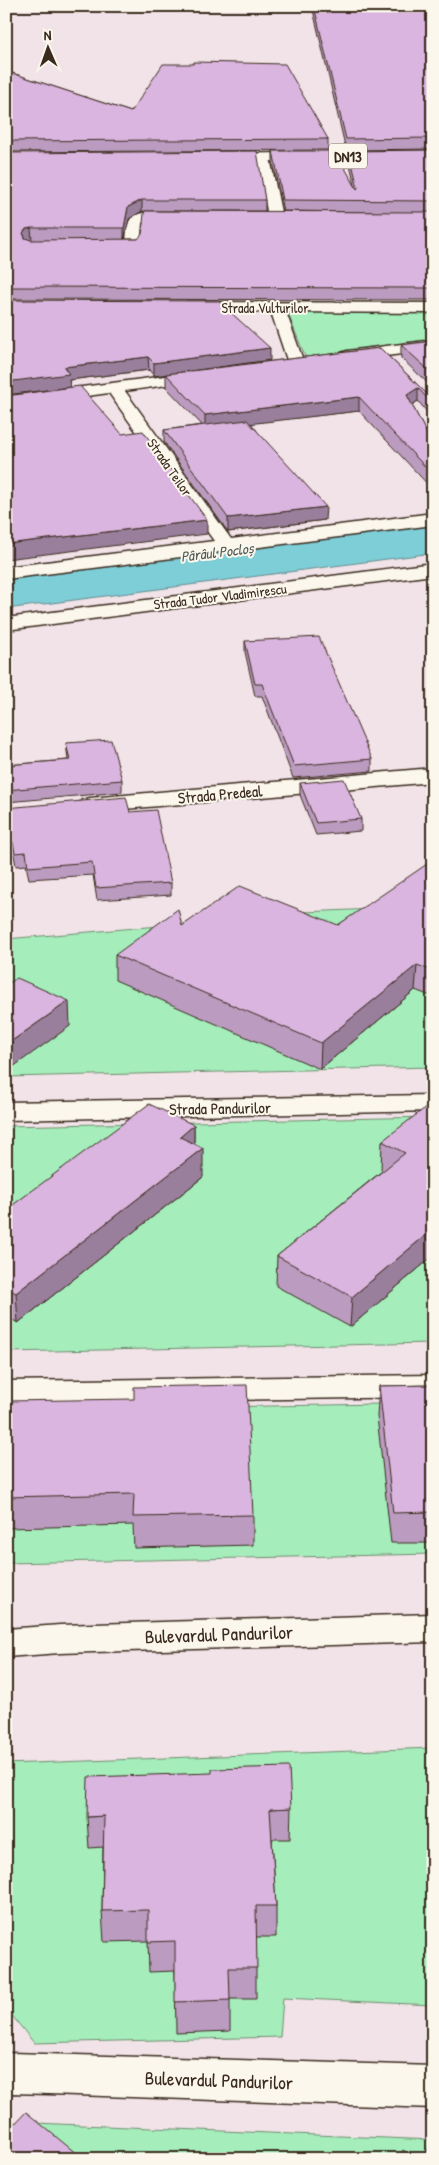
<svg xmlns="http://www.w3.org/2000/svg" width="439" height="2165" font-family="'Patrick Hand',sans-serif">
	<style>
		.green { fill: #a5eebc; stroke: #708c6d }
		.water { fill: #7eced8; stroke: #638c8e }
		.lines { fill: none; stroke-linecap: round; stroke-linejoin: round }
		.street-casing { stroke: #3b2a1e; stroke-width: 3 }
		.secondary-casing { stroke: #3b2a1e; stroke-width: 3 }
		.primary-casing { stroke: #3b2a1e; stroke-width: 3 }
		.street { fill: #fbf7ec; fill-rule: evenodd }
		.secondary { fill: #fbf7ec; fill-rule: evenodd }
		.primary { fill: #fbf7ec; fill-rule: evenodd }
		.wall { fill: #bb9cc0; stroke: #3b2a1e }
		.shaded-wall { fill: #997f9c; stroke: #3b2a1e }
		.building { fill: #dab5df; stroke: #3b2a1e }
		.labels { text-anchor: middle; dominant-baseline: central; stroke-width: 4; stroke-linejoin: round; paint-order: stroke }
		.far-street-label { font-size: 14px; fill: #3b2a1e; stroke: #fbf7ec }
		.shield { fill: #fbf7ec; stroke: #75685c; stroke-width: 1 }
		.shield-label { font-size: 15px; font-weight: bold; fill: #3b2a1e }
		.far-water-label { font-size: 15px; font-style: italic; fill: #4f5b56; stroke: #fbf7ec }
		.street-label { font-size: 16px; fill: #3b2a1e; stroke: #fbf7ec }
		.near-street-label { font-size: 19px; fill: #3b2a1e; stroke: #fbf7ec }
	</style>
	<rect width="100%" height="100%" fill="#f1e3e8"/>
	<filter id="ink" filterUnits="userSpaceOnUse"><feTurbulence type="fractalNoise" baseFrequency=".02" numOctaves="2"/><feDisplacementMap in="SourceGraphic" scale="10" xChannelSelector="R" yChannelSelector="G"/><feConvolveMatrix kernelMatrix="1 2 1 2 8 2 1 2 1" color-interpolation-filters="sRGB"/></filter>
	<g filter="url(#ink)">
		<g class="green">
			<polygon points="287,311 433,311 433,342 306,359"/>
			<polygon points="433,891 433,1067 6,1077 6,939 183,924 236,906 258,914 397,908"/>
			<polygon points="433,1117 433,1343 6,1352 6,1126"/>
			<polygon points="433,1403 433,1554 6,1563 6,1411"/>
			<polygon points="433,1748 433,2005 283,1998 280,2037 34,2043 6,2008 6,1764"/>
			<polygon points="11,2122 433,2140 433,2159 6,2159 6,2124"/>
		</g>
		<polygon class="water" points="433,524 433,553 6,609 6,577"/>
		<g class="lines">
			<defs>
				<g id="street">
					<polygon points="264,154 270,158 282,217 275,221 268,217 258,158"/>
					<path d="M143 213H181L188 217 181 221H145L142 223 140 246 138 249H98L96 246 98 243 126 242C128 226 125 217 143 213Z"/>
					<polygon points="187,302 433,303 433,313 286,312 304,363 302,366 290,366 288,363 271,312 182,310 179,307 182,304"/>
					<polygon points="433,340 433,350 347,361 341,359 339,356 341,353 347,351"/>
					<polygon points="203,371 209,373 211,376 209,379 125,391 231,539 433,513 433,525 6,579 6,567 214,541 109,393 6,407 6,397"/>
					<polygon points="433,563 433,575 6,630 6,618"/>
					<polygon points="433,1095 433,1111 6,1120 6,1102"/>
					<polygon points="433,1375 433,1397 6,1403 6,1381"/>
					<polygon points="11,2053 433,2066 433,2108 49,2094 11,2093 6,2095 6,2055"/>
				</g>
				<g id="secondary">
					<polygon points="433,768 433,782 90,812 82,810 78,805 82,800 90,798"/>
					<polygon points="433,1614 433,1642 60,1653 6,1657 6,1629 60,1625"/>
				</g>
				<polygon id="primary" points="433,151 433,159 220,162 214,158 220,154"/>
			</defs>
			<use href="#street" class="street-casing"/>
			<use href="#secondary" class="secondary-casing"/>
			<use href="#primary" class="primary-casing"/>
			<use href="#street" class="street"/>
			<use href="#secondary" class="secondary"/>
			<use href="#primary" class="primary"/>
		</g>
		<g class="wall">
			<polygon points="312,6 428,6 433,8 433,149 346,150"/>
			<polygon points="6,71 131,112 328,139 328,150 6,152"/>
			<polygon points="433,150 433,300 6,299 6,153 265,200 265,211 142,211 129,219 124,239 138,239 374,212 283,211 273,162 273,151 355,185 349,161 349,151"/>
			<polygon points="6,300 270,360 154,376 149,370 69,380 70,387 6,395"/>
			<polygon points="433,341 433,388 401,358 401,345"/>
			<polygon points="380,348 426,393 433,394 433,419 418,401 412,405 433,446 433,490 359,411 251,423 325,520 228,532 164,442 164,430 202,425 166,387 166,374"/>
			<polygon points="245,641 372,759 372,771 293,778 262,696 255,696 245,652"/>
			<polygon points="66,743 122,780 122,792 6,802 6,765 68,760"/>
			<polygon points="300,783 361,819 361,831 316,835 300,795"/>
			<polygon points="6,808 130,812 171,883 171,895 97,900 93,875 29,879 26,865 16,866 14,855 6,855"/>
			<polygon points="433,863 433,997 415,990 320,1069 115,980 115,955 182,926 338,925"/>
			<polygon points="433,1112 433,1256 350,1327 276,1286 277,1256 382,1171 381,1170 382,1141"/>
			<polygon points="194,1125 194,1144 203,1177 18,1323 6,1316 6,1210"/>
			<polygon points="433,1385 433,1543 391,1543 377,1416 379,1386"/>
			<polygon points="6,1401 253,1515 253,1545 134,1548 133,1525 6,1528"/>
			<polygon points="291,1808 290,1839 272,1839 276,1906 276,1937 256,1937 256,1999 230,1999 230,2031 176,2033 175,1971 149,1972 148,1941 104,1942 102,1911 103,1847 89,1848 87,1817"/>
		</g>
		<g class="shaded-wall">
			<polygon points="142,200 142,211 129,219 124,240 124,228 128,207"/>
			<polygon points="31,228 32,240 27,241 23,233 26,229"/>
			<polygon points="270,348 270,360 154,376 154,363"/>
			<polygon points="148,357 149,370 69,380 70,387 6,395 6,382 64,367"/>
			<polygon points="418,388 418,401 407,408 407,395"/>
			<polygon points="359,397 359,411 205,429 205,415"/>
			<polygon points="326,507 325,520 228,532 228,518"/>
			<polygon points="207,520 207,534 6,559 6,544"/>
			<polygon points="417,965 415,990 320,1069 321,1043"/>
			<polygon points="69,1001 70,1026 6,1072 6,1045"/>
			<polygon points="194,1125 194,1154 180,1137"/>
			<polygon points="203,1148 203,1177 18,1323 16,1293"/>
			<polygon points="433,1229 433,1256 350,1327 352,1297"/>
		</g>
		<g class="building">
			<polygon points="314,6 428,6 433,8 433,138 346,139"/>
			<polygon points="194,62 285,64 328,139 6,141 6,71 131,112 163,64 193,64"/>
			<polygon points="433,150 433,201 283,200 273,151 335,151 357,189 358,188 349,151"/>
			<polygon points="257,151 265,200 142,200 128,207 124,228 31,228 26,229 23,233 25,238 31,240 138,239 142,234 144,213 145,211 433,212 433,288 6,287 6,153"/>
			<polygon points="6,300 218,301 270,348 154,363 148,357 64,367 69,374 6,382"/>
			<polygon points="433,341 433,374 401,345"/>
			<polygon points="380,348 426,393 433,394 433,405 418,388 407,395 433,446 433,475 359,397 205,415 166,374"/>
			<polygon points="80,386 122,434 143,431 207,520 6,544 6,396"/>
			<polygon points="247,420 326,507 228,518 164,430"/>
			<polygon points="319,637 372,759 294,766 262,684 255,684 245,641"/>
			<polygon points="111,740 122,780 6,790 6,765 70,760 66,743"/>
			<polygon points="344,779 361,819 316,823 300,783"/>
			<polygon points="126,797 130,812 156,810 171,883 96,888 92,862 28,867 26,852 15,853 13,842 6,843 6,808"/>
			<polygon points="433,863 433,971 417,965 321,1043 115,955 178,909 182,926 240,886 338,925 427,864"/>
			<polygon points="17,978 69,1001 6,1045 6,985"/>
			<polygon points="149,1104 194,1125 180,1137 203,1148 16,1293 6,1288 6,1210"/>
			<polygon points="425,1108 433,1112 433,1229 352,1297 277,1256 405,1153 382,1141"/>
			<polygon points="247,1385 253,1515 133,1517 134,1494 6,1497 6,1401 134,1399 134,1387"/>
			<polygon points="433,1385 433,1512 393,1513 379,1386"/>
			<polygon points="289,1767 291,1808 270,1809 276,1906 256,1906 257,1968 229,1968 230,2000 175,2002 175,1941 148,1942 148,1910 102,1911 104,1816 87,1817 88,1777 212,1773 212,1769"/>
			<polygon points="26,2112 83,2159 6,2159 6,2133"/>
			<polygon points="433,2142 433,2159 421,2159"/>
			<polygon points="403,2150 417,2159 397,2159"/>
		</g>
	</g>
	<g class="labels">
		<g class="far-street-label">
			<text x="265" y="307">Strada Vulturilor</text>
			<text transform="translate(170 467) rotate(55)">Strada Teilor</text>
			<text transform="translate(220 596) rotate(-7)">Strada Tudor Vladimirescu</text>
		</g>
		<rect class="shield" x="329" y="143.5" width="38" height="25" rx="4"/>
		<g class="shield-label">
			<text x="348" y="156">DN13</text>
		</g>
		<g class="far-water-label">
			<text transform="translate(217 552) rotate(-7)">Pârâul Pocloș</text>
		</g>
		<g class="street-label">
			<text transform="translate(220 794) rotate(-5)">Strada Predeal</text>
			<text transform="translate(220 1108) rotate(-1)">Strada Pandurilor</text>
		</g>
		<g class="near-street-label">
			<text transform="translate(219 1634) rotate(-2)">Bulevardul Pandurilor</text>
			<text transform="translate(219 2080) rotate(2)">Bulevardul Pandurilor</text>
		</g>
	</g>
	<rect width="439" height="2165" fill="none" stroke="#fbf7ec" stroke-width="25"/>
	<rect x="12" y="12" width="414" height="2140" fill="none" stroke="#3b2a1e" stroke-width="2" filter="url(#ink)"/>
	<g transform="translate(48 48) rotate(358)" stroke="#fbf7ec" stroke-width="4" paint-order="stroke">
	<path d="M0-4L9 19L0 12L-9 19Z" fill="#3b2a1e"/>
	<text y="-8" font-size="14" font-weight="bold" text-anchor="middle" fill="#3b2a1e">N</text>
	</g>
</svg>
